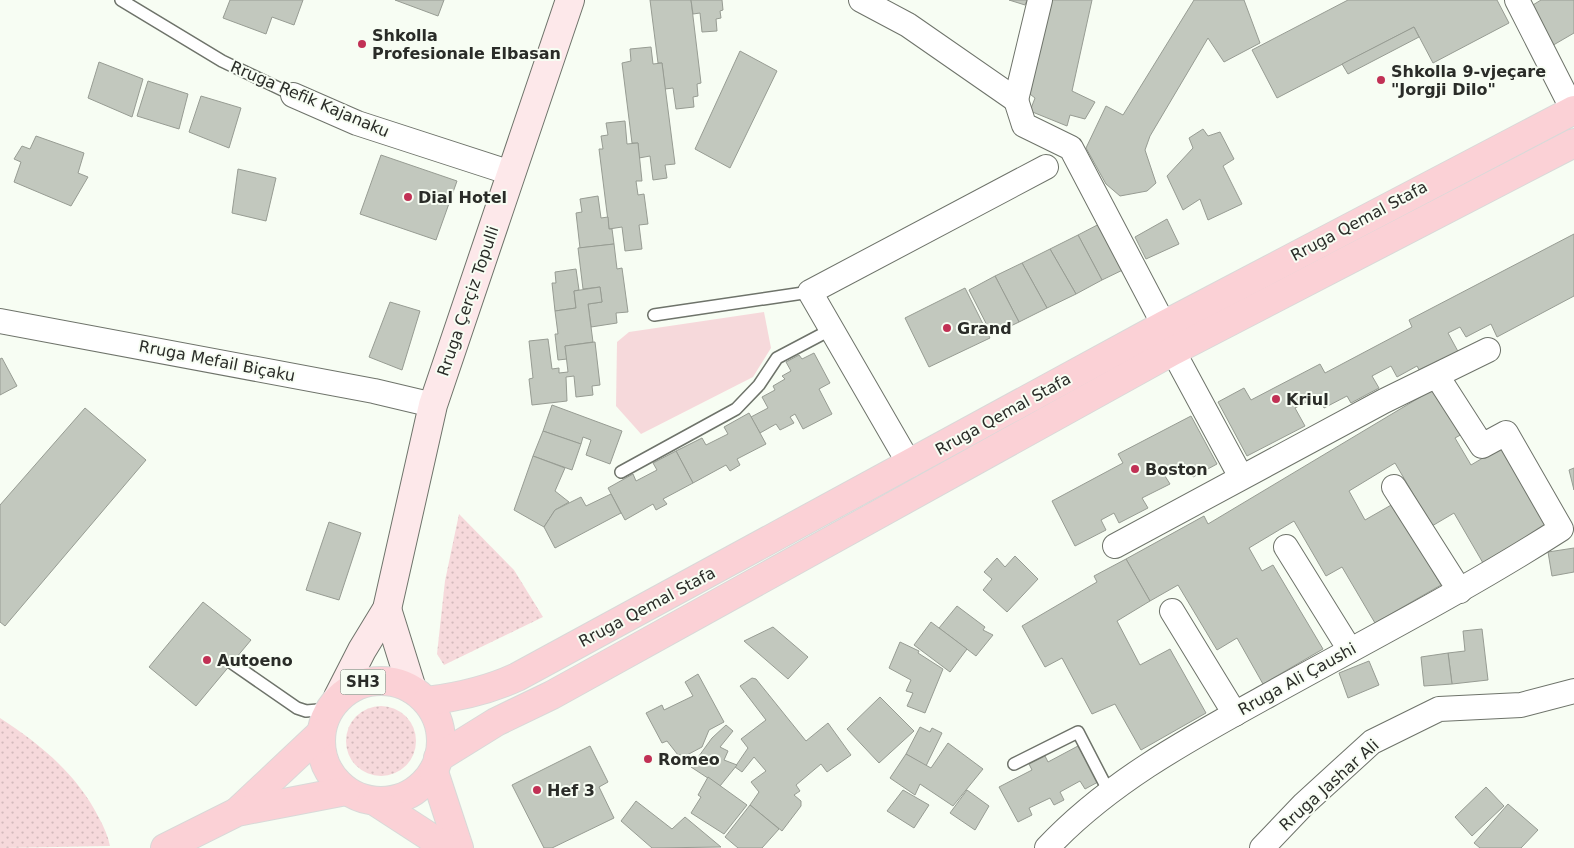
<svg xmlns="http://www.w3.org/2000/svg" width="1574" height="848" font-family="'DejaVu Sans',sans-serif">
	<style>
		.grass { fill: url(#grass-dots) }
		.park { fill: #f6d9db }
		.building { fill: #c2c8be; stroke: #979c93 }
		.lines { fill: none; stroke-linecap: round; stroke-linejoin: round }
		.lane-casing { stroke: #6e736a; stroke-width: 14 }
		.street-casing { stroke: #6e736a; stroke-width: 26 }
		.secondary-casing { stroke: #6e736a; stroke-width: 30 }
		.primary-casing { stroke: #d9d9d8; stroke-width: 30 }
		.lane { stroke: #fff; stroke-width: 11 }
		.street { stroke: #fff; stroke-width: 24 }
		.secondary { stroke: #fde8ea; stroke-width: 28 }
		.primary { stroke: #fbd1d6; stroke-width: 28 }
		.poi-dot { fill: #c13155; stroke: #f7fdf3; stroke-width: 2 }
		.labels { text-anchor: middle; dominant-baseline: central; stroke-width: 4; stroke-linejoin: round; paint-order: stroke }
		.shield { fill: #f7fdf3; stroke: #686b65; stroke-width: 1 }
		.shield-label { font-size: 15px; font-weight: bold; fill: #2a2c28 }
		.poi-label { font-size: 16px; font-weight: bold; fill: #2a2c28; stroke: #f7fdf3; text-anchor: start }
		.street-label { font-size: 16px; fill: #2a2c28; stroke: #f7fdf3 }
	</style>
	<defs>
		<pattern id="grass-dots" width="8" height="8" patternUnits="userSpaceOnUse" patternTransform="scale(1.25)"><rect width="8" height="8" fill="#f6d9db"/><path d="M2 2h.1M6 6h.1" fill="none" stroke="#d3babc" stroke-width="1.8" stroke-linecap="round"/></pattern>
	</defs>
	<rect width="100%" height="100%" fill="#f7fdf3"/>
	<g class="grass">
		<polygon points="459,514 514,570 543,617 444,665 437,654 445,581"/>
		<circle cx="381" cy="741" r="35"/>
		<path d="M0 718C40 744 77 774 99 818 104 827 108 836 110 846L0 848Z"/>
	</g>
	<polygon class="park" points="764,312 771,348 753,377 641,434 616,406 617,342 629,332"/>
	<g class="building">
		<polygon points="230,0 303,0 294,25 272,17 266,34 223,18"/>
		<polygon points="395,0 444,0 438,16"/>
		<polygon points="650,0 691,0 701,83 697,84 698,96 693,97 694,107 676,109 673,88 665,89 662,63 658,63"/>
		<polygon points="691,0 722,0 723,10 720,11 721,18 716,19 717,31 702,32 700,13 693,14"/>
		<polygon points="1009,0 1027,0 1025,5"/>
		<polygon points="1050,0 1092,0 1072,91 1095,102 1085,119 1070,115 1067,126 1030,111 1035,98 1026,91"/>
		<polygon points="1194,0 1244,0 1260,43 1224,62 1208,38 1150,136 1145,150 1156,183 1147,191 1120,196 1106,184 1086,148 1106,106 1123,115"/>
		<polygon points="1348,0 1497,0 1509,23 1433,63 1414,27 1277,98 1252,50"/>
		<polygon points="1541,0 1574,0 1574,33 1550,47 1528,8"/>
		<polygon points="1414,27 1419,37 1348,74 1342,64"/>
		<polygon points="651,47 653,64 662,63 675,164 665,165 667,178 653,180 650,156 639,158 638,143 632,143 622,63 631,61 630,49"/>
		<polygon points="740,51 777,71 730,168 695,149"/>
		<polygon points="99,62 143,79 132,117 88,98"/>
		<polygon points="148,81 188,94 179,129 137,116"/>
		<polygon points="201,96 241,108 229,148 189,132"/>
		<polygon points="625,121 627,144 638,143 642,181 636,181 638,195 644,194 648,224 639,225 642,249 625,251 622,227 609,229 599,149 603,149 601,136 608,135 606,123"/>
		<polygon points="1203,129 1208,136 1220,132 1234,159 1223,166 1242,204 1208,220 1200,199 1183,210 1167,176 1193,148 1189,138"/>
		<polygon points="36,136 84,153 78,173 88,177 71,206 14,182 21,162 14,159 22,146 30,149"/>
		<polygon points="381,155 457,181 436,240 360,214"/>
		<polygon points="238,169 276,178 266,221 232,213"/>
		<polygon points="598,196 601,218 608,217 609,229 612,229 614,244 580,248 576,213 582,212 580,199"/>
		<polygon points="1167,219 1179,244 1146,259 1135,237"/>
		<polygon points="1107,220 1131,266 1102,280 1078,235"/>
		<polygon points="1574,234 1574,296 1497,337 1491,324 1466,337 1460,327 1448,333 1461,357 1423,377 1417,366 1397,377 1391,366 1372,376 1379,388 1351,403 1347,396 1324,408 1318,396 1295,408 1305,426 1247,456 1218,402 1244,388 1251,400 1320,364 1325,373 1412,327 1409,320"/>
		<polygon points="1078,235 1102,280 1076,294 1050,249"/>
		<polygon points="614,244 617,269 622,268 628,312 616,313 617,323 591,327 588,304 602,302 600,287 583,289 578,248"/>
		<polygon points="1050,249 1076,294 1047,308 1022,263"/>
		<polygon points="1022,263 1047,308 1019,322 995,276"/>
		<polygon points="576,269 579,290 574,291 576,308 555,311 552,283 556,283 555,272"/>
		<polygon points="995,276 1019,322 992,335 969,290"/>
		<polygon points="600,287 602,302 588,304 593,342 565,346 567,359 558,360 555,334 558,334 555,311 576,308 574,291"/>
		<polygon points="965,288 990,338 929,367 905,318"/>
		<polygon points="390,302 420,311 402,370 369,357"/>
		<polygon points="548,339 552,369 559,368 559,373 568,372 565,346 595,342 600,385 592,386 593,395 576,397 574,376 566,377 567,401 532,405 529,379 533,378 529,341"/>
		<polygon points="814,353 830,383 819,389 832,414 803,429 795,414 790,417 794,423 780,430 776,424 760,433 751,417 768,408 762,397 775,390 773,386 785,379 782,376 791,371 786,362 799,355 802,359"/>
		<polygon points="2,358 17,386 0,395 0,359"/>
		<polygon points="1437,387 1464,433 1455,438 1471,465 1503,446 1549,524 1483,563 1454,513 1432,526 1395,463 1349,491 1365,520 1393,504 1441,585 1375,623 1342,567 1326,576 1294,521 1249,548 1262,571 1273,565 1323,649 1263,684 1237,638 1217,650 1178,585 1150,601 1126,559 1204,516 1208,524"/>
		<polygon points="552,405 622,431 610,464 586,455 591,440 583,437 581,444 543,431"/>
		<polygon points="85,408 146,460 5,626 0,622 0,505"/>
		<polygon points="749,413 766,444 737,459 740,465 730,471 726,465 693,483 676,451 702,438 706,445 728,434 724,427"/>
		<polygon points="1191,416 1217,464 1193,477 1186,465 1165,476 1170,484 1142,498 1148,508 1119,523 1114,513 1101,520 1106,530 1075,546 1052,501 1123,463 1118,454"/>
		<polygon points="543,431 581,444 572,470 533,456"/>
		<polygon points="676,451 693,483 663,499 667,504 656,510 653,504 625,520 608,488 633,474 636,481 657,470 653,463"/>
		<polygon points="533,456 565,468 555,491 569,502 555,510 544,527 514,510"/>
		<polygon points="1574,468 1574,490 1569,470"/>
		<polygon points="611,494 621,513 555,548 544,527 555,510 581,497 586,506"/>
		<polygon points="329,522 361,533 339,600 306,590"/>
		<polygon points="1574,548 1574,572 1552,576 1548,552"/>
		<polygon points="1015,556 1038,579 1007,612 983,590 992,579 984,572 997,558 1005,567"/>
		<polygon points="1126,559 1150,601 1117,621 1140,665 1170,649 1206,713 1141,750 1115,704 1092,714 1062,658 1045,667 1022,626 1097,582 1094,576"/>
		<polygon points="203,602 251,640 196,706 149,667"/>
		<polygon points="957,606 985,627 983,630 993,635 976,656 939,628"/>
		<polygon points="931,622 967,649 950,672 914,645"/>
		<polygon points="773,627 808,657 788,679 744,641"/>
		<polygon points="1482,629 1488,680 1452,684 1448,653 1465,651 1463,631"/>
		<polygon points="900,642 919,651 918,653 943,669 925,713 907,706 913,693 906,691 911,680 889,668"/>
		<polygon points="1448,653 1452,684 1424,686 1421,657"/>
		<polygon points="1369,661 1379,685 1348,698 1339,673"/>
		<polygon points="698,674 724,722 709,730 702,747 687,755 678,755 667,741 662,743 646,713 662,705 664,710 693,696 685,682"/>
		<polygon points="752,678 756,679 806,741 828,723 851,755 827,772 821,764 796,785 800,791 794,795 801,801 801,806 782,831 750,805 759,792 751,782 766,771 754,757 742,772 735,767 748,748 741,739 766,720 740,686"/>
		<polygon points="880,697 914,731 879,763 847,729"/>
		<polygon points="726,725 733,731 720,747 728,751 724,760 737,765 720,786 691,767 712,738"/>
		<polygon points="920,727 930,732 932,728 942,733 926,766 906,754"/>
		<polygon points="948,743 983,769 953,806 920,784 915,795 890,778 906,754 931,768"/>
		<polygon points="590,746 608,782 599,787 614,818 552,848 544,848 512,785"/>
		<polygon points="1078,746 1098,782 1085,789 1080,781 1060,792 1064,800 1054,805 1050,798 1029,808 1032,815 1018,822 999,787 1032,770 1029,764 1045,756 1048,762"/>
		<polygon points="708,777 747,805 724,834 691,813 701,797 698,795"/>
		<polygon points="1486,787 1504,806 1472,836 1455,817"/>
		<polygon points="903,790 929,805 914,828 887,811"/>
		<polygon points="967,790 989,806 975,830 950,813"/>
		<polygon points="636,801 672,829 685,817 721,847 652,848 621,821"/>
		<polygon points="1508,804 1538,830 1521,848 1480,848 1474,843"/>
		<polygon points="750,805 779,829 762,848 738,848 725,837"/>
	</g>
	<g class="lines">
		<defs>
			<g id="lane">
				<polyline points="121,0 222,61 293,95"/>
				<polyline points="654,315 810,292"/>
				<polyline points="621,472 736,409 759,385 777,358 832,329"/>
				<polyline points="232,663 297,708 306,711 330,709"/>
				<polyline points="1014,764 1078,732 1109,792"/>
			</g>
			<g id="street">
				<polyline points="861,0 908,25 1016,100"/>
				<polyline points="1517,0 1574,112"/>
				<polyline points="293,95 357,123 511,173"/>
				<polyline points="1016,100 1024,125 1071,148 1164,325"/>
				<polyline points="1016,100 1040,0"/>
				<polyline points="0,321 374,391 433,405"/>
				<polyline points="1173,351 1241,477"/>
				<polyline points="910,465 810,292 1046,167"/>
				<polyline points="1394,487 1460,591"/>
				<polyline points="1115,546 1384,401 1488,350"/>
				<polyline points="1286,547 1350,650"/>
				<polyline points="1172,611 1235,714"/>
				<path d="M1047 848C1109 782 1189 739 1267 696 1366 641 1466 590 1561 529L1506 433 1482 446 1437 376"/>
				<polyline points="1262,848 1304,804 1372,742 1439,709 1521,705 1574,691"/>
			</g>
			<g id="secondary">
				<polyline points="387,609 412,689"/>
				<polyline points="338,697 362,650 387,609 433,405 570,0"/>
			</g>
			<g id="primary">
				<circle cx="381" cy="741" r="60"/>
				<path d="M427 701C459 697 487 691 517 677L1164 325 1574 110"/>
				<polyline points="438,758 496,722 552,695 1173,351 1574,143"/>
				<polyline points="434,772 459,848"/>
				<polyline points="376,802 447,848"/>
				<polyline points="238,811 321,733"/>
				<polyline points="165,848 237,812 346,791"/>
			</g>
		</defs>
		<use href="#lane" class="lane-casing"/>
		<use href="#street" class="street-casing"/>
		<use href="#secondary" class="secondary-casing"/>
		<use href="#primary" class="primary-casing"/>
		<use href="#lane" class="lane"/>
		<use href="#street" class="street"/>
		<use href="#secondary" class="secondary"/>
		<use href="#primary" class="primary"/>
	</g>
	<g class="poi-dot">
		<circle cx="362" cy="44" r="5"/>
		<circle cx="1381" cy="80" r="5"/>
		<circle cx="408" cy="197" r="5"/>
		<circle cx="947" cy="328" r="5"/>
		<circle cx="1276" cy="399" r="5"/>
		<circle cx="1135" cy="469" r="5"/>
		<circle cx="207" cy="660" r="5"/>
		<circle cx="648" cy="759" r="5"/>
		<circle cx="537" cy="790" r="5"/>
	</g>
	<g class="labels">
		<rect class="shield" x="340.5" y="669.5" width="45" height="25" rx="4"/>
		<g class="shield-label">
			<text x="363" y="682">SH3</text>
		</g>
		<g class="poi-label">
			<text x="372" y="35">Shkolla<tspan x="372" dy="18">Profesionale Elbasan</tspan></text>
			<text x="1391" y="71">Shkolla 9-vjeçare<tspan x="1391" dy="18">"Jorgji Dilo"</tspan></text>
			<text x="418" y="197">Dial Hotel</text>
			<text x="957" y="328">Grand</text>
			<text x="1286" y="399">Kriul</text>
			<text x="1145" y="469">Boston</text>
			<text x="217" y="660">Autoeno</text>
			<text x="658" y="759">Romeo</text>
			<text x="547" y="790">Hef 3</text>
		</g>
		<g class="street-label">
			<text transform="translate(310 99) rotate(23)">Rruga Refik Kajanaku</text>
			<text transform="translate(1359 221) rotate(-28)">Rruga Qemal Stafa</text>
			<text transform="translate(468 301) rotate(-71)">Rruga Çerçiz Topulli</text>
			<text transform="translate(217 361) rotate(11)">Rruga Mefail Biçaku</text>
			<text transform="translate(1003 414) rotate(-29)">Rruga Qemal Stafa</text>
			<text transform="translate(647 607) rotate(-28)">Rruga Qemal Stafa</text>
			<text transform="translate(1297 679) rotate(-29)">Rruga Ali Çaushi</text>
			<text transform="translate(1329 785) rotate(-42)">Rruga Jashar Ali</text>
		</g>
	</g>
</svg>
